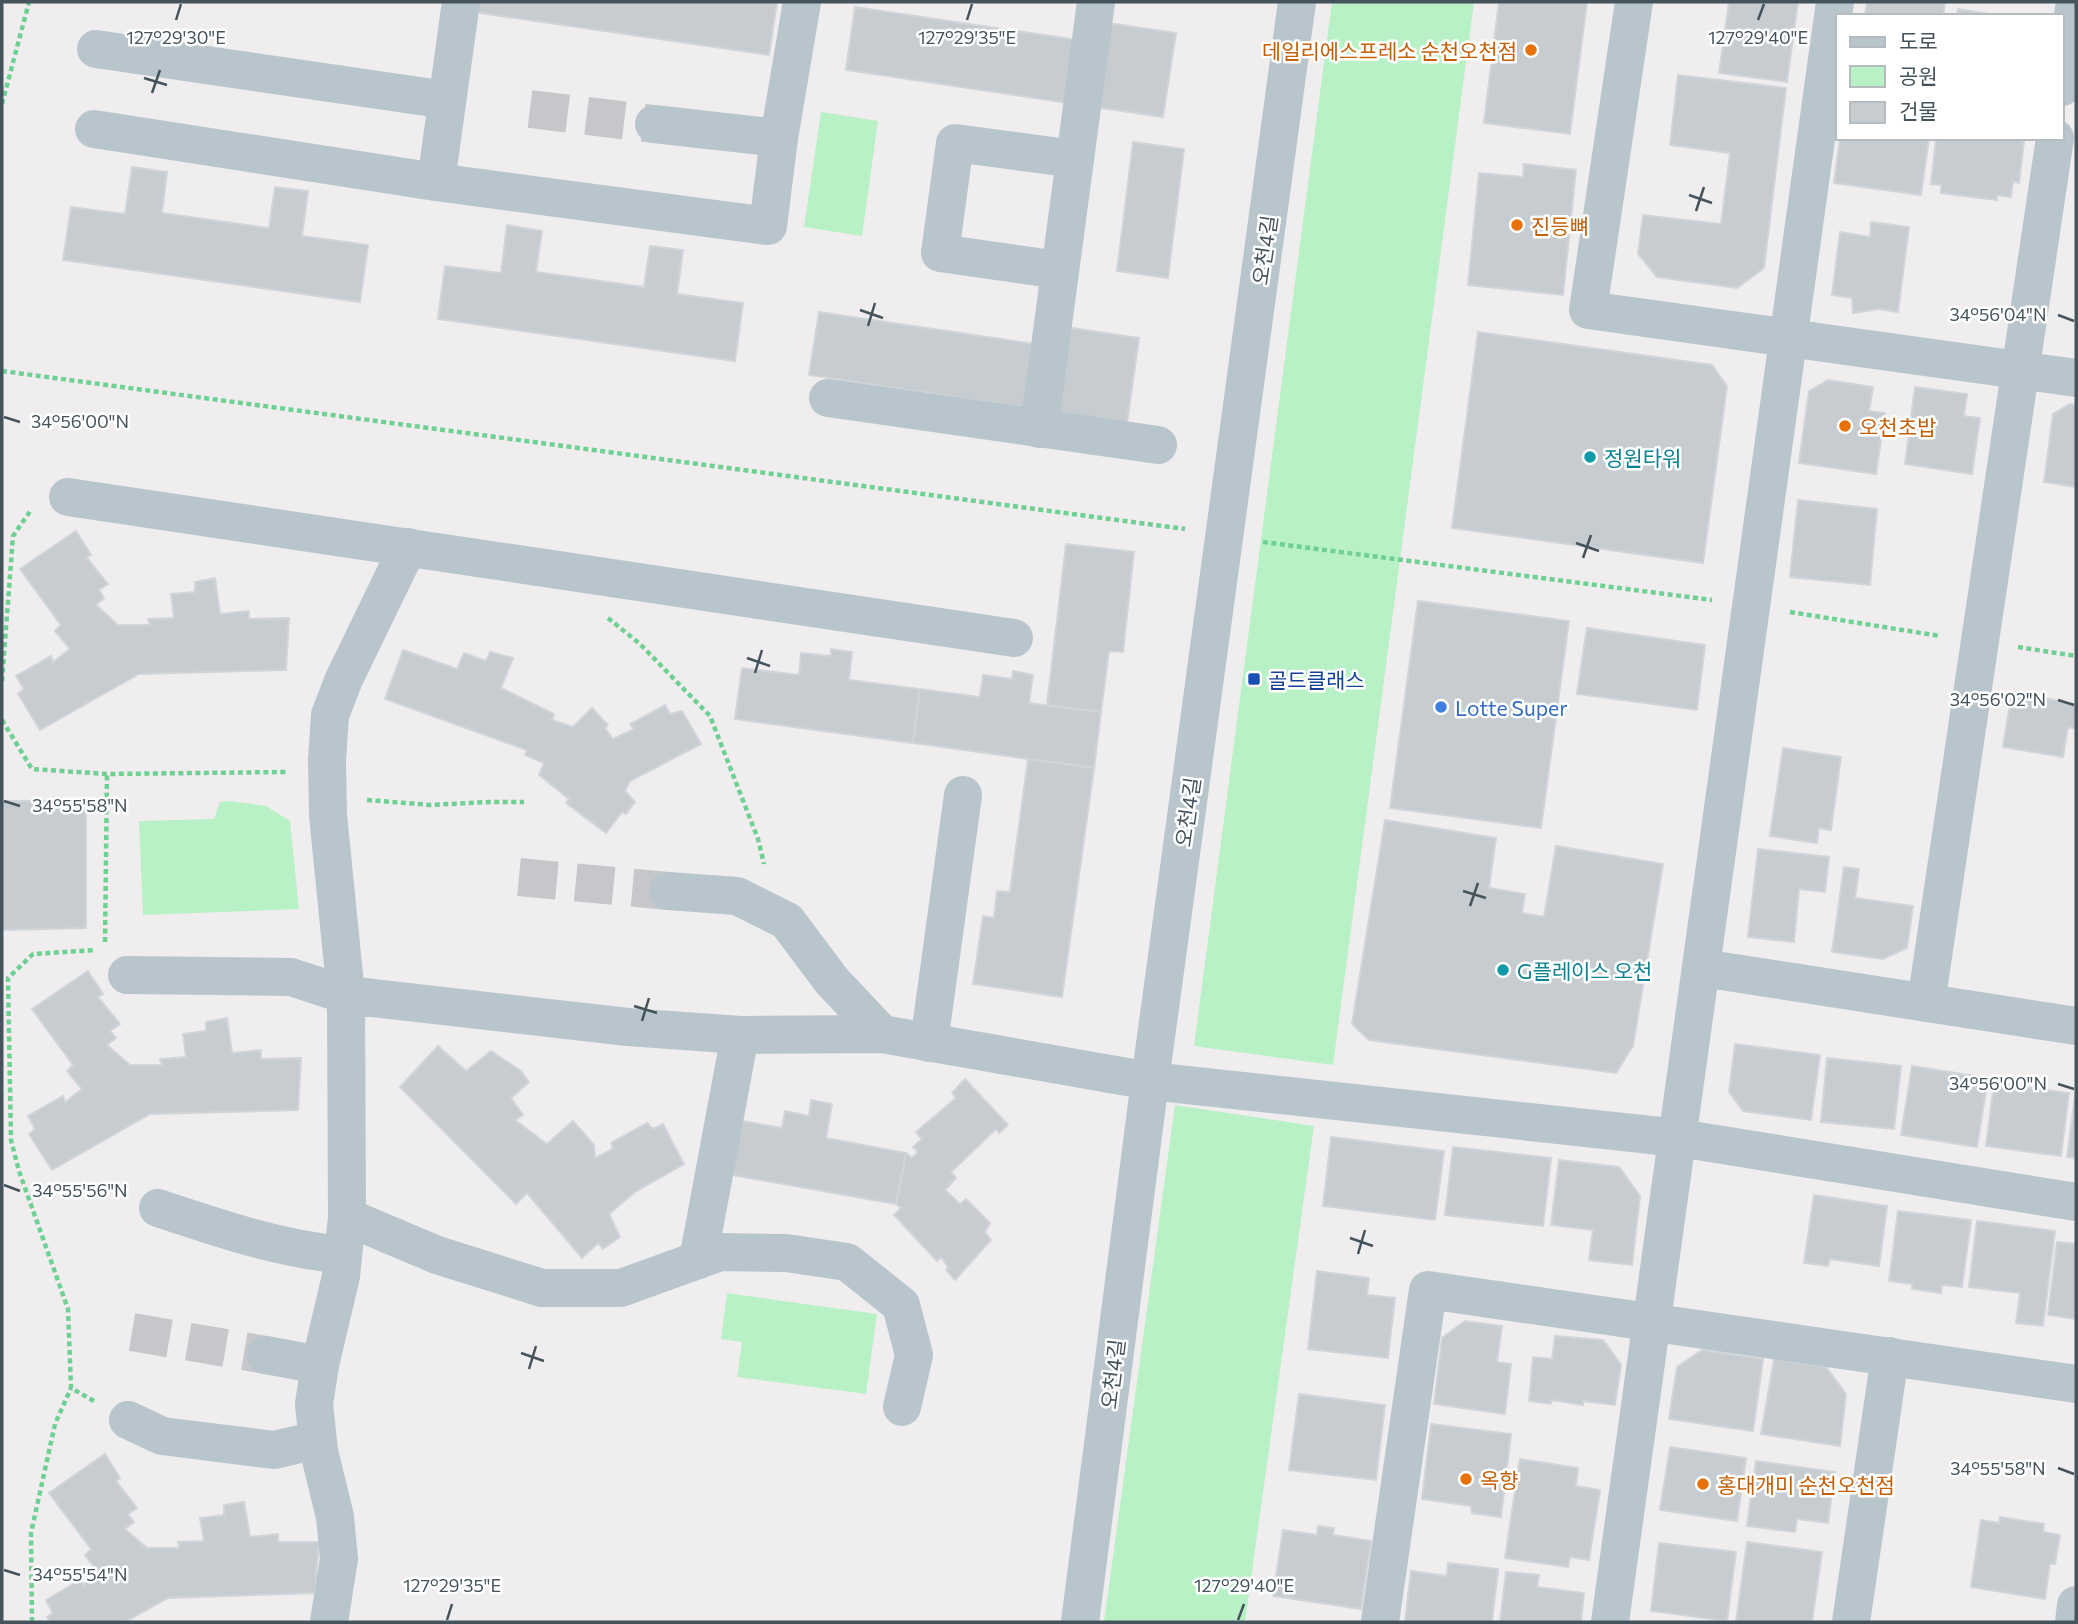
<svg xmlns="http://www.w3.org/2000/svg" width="2078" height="1624" font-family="Commissioner,'Noto Sans KR',sans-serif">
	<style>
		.green { fill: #b9f1c7 }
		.building { fill: #c7ccd1; stroke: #d1d5da; stroke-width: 2 }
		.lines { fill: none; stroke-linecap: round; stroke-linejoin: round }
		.minor-tunnel { stroke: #c5c7ca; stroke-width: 38; stroke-dasharray: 38 19; stroke-linecap: butt }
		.path { stroke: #6fd093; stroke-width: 4.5; stroke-dasharray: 5 3.5; stroke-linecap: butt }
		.minor { stroke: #b8c5cc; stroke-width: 38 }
		.ticks { fill: none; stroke: #45545c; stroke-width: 2.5 }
		.food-dot { fill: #e8710a; stroke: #fff; stroke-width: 2.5 }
		.culture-dot { fill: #0f9aa8; stroke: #fff; stroke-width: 2.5 }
		.transit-dot { fill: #1a4fb4; stroke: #fff; stroke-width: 2.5 }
		.shop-dot { fill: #3f7fe0; stroke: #fff; stroke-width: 2.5 }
		.labels { text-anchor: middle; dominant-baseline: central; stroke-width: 5; stroke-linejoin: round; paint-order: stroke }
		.food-label { font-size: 21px; fill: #c56008; stroke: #fff; text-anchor: start }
		.street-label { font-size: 21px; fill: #45545c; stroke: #fff }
		.culture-label { font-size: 21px; fill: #0d838f; stroke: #fff; text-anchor: start }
		.transit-label { font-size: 21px; fill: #164399; stroke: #fff; text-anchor: start }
		.shop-label { font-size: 21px; fill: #366cbe; stroke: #fff; text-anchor: start }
		.ticks-label { font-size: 18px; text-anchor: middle; fill: #45545c; stroke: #fff; stroke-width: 5; stroke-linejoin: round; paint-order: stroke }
	</style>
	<rect width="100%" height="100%" fill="#f0edee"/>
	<g class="green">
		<polygon points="1332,2 1474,2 1333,1065 1194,1046"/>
		<polygon points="821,112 878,121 862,236 804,227"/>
		<polygon points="230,801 266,806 290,821 299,909 143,915 139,821 214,819 220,802"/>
		<polygon points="1175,1105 1314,1126 1245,1622 1104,1622"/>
		<polygon points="727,1293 877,1314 866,1394 737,1377 742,1342 721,1339"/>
	</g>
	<g class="building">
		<polygon points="474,2 777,2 769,55 473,12"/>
		<polygon points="1499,2 1587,2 1570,134 1484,123"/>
		<polygon points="1729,2 1798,2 1787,82 1719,73"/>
		<polygon points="1867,2 1945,2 1943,16 1865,16"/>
		<polygon points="855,7 1098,43 1101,22 1176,33 1163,117 846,70"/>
		<polygon points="1958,9 1990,14 1990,16 1957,16"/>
		<polygon points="1678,75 1786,88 1764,268 1737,288 1657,277 1638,254 1643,215 1721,224 1730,153 1670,145"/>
		<polygon points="1840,138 1929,138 1921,195 1834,183"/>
		<polygon points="1936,138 2013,138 2024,141 2019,183 2013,181 2011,197 1997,195 1997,200 1941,193 1941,185 1931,184"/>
		<polygon points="1133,142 1184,149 1168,278 1117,271"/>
		<polygon points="1524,164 1576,170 1563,295 1468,285 1479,173 1523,177"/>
		<polygon points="132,167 167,172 162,213 269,228 275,187 308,191 302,236 368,245 360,302 63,260 71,207 125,214"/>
		<polygon points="1871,222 1909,227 1898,312 1878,309 1853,313 1852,298 1832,295 1840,232 1870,237"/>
		<polygon points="507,225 542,231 536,272 644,287 650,246 683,250 677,294 743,303 735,361 438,319 445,266 501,273"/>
		<polygon points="819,312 1062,348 1065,327 1139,338 1127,423 809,375"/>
		<polygon points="1478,332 1712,365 1727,386 1703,563 1452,528"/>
		<polygon points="1828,380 1873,387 1869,411 1885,413 1876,474 1799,463 1809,391"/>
		<polygon points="1915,387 1967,394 1964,416 1980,418 1972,474 1905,464"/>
		<polygon points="2070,404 2076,405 2076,487 2044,482 2053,414"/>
		<polygon points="1798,500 1877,509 1870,585 1790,577"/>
		<polygon points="76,531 91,555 86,557 108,584 99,590 104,598 96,605 118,625 150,625 148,619 174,618 171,594 195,592 195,582 215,578 220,614 249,611 249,619 289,618 286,670 139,674 40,730 18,694 24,689 16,676 51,656 53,662 70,649 55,631 61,625 20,569"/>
		<polygon points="1066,544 1134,552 1123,652 1109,651 1101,712 1047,705"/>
		<polygon points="1418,601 1569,621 1541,828 1390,808"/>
		<polygon points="1587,628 1705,645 1697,710 1577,694"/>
		<polygon points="831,649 852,652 849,680 920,689 913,743 735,719 742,668 799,675 801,653 831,656"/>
		<polygon points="403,650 457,669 464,653 486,661 490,652 513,658 501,688 554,714 552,720 573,727 592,708 608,725 605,728 613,739 634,729 630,724 665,705 670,714 682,711 701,744 630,781 625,791 635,802 626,814 622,812 606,833 566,803 569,799 539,775 544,763 525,755 527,750 385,699"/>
		<polygon points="1013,671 1033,675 1029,703 1101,712 1094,768 913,743 920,689 980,697 983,675 1012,679"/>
		<polygon points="2012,692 2076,704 2076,729 2068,727 2063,757 2003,747"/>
		<polygon points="1783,748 1841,757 1831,830 1819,828 1817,843 1770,836"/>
		<polygon points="1028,759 1094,768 1062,997 973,984 983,916 994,918 997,891 1010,892"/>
		<polygon points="2,801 86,801 86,928 2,930"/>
		<polygon points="1385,820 1496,838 1489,888 1525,894 1522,913 1544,917 1556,846 1663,864 1633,1046 1616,1073 1369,1040 1352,1024"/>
		<polygon points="1758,849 1829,857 1825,892 1799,889 1794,942 1748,937"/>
		<polygon points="1844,867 1859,869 1855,898 1913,906 1907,948 1883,959 1832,952"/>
		<polygon points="88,971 103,994 98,997 120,1024 110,1031 116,1038 107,1045 130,1065 162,1065 160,1059 186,1057 183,1034 206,1031 206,1022 227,1018 232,1053 261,1050 261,1059 301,1058 298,1110 150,1114 52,1170 29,1134 35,1129 28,1116 63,1096 65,1102 82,1089 67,1071 73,1065 32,1009"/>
		<polygon points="1735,1044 1820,1055 1811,1120 1743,1111 1729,1092"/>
		<polygon points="438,1046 466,1071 491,1051 521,1071 529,1082 511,1098 523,1115 515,1120 547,1144 573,1121 594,1145 595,1158 613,1149 611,1143 647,1123 653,1129 663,1124 684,1164 635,1192 609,1214 620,1237 603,1249 598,1243 582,1258 527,1193 516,1204 400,1087"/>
		<polygon points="1827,1058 1901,1066 1894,1129 1821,1122"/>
		<polygon points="1912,1066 1988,1078 1977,1147 1901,1135"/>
		<polygon points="965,1079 1008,1125 999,1133 996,1129 951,1172 956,1178 945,1190 960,1204 966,1199 990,1223 985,1232 991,1240 955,1280 946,1270 948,1267 941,1257 937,1261 894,1215 901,1208 896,1204 906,1153 912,1158 918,1152 913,1147 922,1139 916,1132 956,1098 952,1093"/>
		<polygon points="1994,1083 2069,1093 2061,1156 1986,1146"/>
		<polygon points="2075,1096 2076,1096 2076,1158 2067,1157"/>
		<polygon points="811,1100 832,1104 826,1138 906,1153 896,1204 715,1172 725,1118 782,1128 785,1111 809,1116"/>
		<polygon points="1331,1137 1444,1151 1435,1220 1323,1206"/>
		<polygon points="1453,1147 1551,1158 1543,1226 1445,1215"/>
		<polygon points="1559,1160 1619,1167 1640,1196 1632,1265 1589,1260 1593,1230 1551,1225"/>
		<polygon points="1814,1195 1887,1206 1879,1266 1830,1259 1828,1266 1804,1263"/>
		<polygon points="1898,1211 1971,1220 1962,1287 1942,1285 1941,1293 1912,1289 1912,1284 1889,1281"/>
		<polygon points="1977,1221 2055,1231 2043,1326 2016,1323 2020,1293 1969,1287"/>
		<polygon points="2057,1242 2076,1244 2076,1319 2048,1315"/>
		<polygon points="1317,1271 1369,1278 1367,1295 1395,1298 1388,1358 1308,1349"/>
		<polygon points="1465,1321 1502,1326 1497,1362 1511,1364 1505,1414 1434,1404 1442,1338"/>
		<polygon points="1555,1336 1603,1340 1621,1365 1615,1405 1583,1401 1583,1405 1552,1400 1551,1404 1529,1401 1533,1357 1552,1359"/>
		<polygon points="1702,1350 1763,1359 1753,1431 1669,1419 1677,1367"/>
		<polygon points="1774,1359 1826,1367 1846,1394 1840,1446 1761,1434"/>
		<polygon points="1299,1394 1385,1405 1376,1480 1289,1470"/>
		<polygon points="1431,1424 1511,1434 1501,1517 1472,1513 1471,1506 1422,1499"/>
		<polygon points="1670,1447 1746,1458 1737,1521 1660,1510"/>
		<polygon points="105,1454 120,1478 116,1481 137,1508 128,1514 134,1522 125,1529 147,1548 179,1548 178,1542 204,1541 200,1518 224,1515 224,1505 244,1502 250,1537 278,1534 278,1542 319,1542 315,1593 168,1598 125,1622 50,1622 47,1617 53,1613 46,1600 80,1580 83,1585 99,1573 85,1555 91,1549 49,1493"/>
		<polygon points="1520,1459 1578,1468 1576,1486 1600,1490 1589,1560 1570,1557 1568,1567 1505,1558"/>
		<polygon points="1756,1461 1835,1472 1828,1523 1797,1519 1795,1532 1747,1526"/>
		<polygon points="2000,1517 2044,1524 2043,1532 2060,1535 2055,1564 2050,1563 2045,1599 1971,1587 1981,1520 1999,1523"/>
		<polygon points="1318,1526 1334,1528 1333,1535 1371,1541 1361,1609 1273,1596 1283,1530 1317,1535"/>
		<polygon points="1747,1542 1822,1552 1812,1622 1736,1622"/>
		<polygon points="1659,1543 1736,1552 1727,1621 1651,1611"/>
		<polygon points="1448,1563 1498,1569 1492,1622 1405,1622 1411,1571 1447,1576"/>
		<polygon points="1506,1572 1539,1575 1537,1587 1584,1593 1581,1622 1500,1622"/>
	</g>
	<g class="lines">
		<g class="minor-tunnel">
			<polyline points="530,109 654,124"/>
			<polyline points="519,877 668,891"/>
			<polyline points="132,1332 266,1355"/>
		</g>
		<g class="path">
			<polyline points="2,104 29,2"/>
			<polyline points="2,371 1185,529"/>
			<polyline points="1263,542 1712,600"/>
			<polyline points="1790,612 1940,636"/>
			<polyline points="608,618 640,644 710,716 758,839 764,864"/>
			<polyline points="2018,647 2076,656"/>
			<polyline points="2,681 13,536 31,510"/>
			<polyline points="2,720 32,769 107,774 288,772"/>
			<polyline points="367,800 431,805 489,802 524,802"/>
			<polyline points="105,942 107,774"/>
			<polyline points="94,1401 71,1388 68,1309 19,1171 11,1140 8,978 33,954 96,950"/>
			<polyline points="32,1622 31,1533 55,1424 71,1388"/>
		</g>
		<g class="minor">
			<polyline points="1634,2 1588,310 2076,378"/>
			<polyline points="96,49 447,100"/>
			<polyline points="2062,87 2075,2"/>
			<polyline points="654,124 779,138 802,2"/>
			<polyline points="94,129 436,182 768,226 779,138"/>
			<polyline points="436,182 461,2"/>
			<polyline points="1059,270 940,253 955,143 1075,159"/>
			<polyline points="828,398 1158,445"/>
			<polyline points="1039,429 1096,2"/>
			<polyline points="68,497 1014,638"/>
			<polyline points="668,891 737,896 787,921 832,981 882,1034"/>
			<polyline points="1702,968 2076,1026"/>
			<polyline points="127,975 291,977 346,995 328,815 327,760 330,715 344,679 408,547"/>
			<polyline points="1926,1003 2055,138"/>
			<polyline points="929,1043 963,795"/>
			<path d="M158 1208C221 1229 276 1248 343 1255"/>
			<polyline points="347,1217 437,1255 542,1288 621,1288 720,1252 786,1253 847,1262 901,1305 914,1355 902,1407"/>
			<polyline points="698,1260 740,1035"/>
			<polyline points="266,1355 320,1365"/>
			<polyline points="128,1420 162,1436 274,1450 317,1440"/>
			<polyline points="329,1622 339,1559 335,1517 319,1451 314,1404 320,1365 341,1276 347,1217 346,995 628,1027 740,1035 882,1034 1150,1081 1679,1138 2076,1202"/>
			<polyline points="1080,1622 1150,1081 1297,2"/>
			<polyline points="1380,1622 1428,1290 2076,1384"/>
			<polyline points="1610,1622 1835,2"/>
			<polyline points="1851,1622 1890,1356"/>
			<polyline points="2074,1622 2076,1605"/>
		</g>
	</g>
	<path class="ticks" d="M176 20 181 4M967 20 972 4M1758 20 1764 4M144 78 167 85M152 93 160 70M1689 195 1712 203M1696 211 1704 187M860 310 883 318M2058 315 2074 321M868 326 875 303M4 417 20 422M1576 543 1599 551M1583 558 1591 535M747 658 770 666M755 673 762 650M2058 700 2074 705M4 801 20 806M1463 891 1486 898M1470 906 1478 883M634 1006 657 1013M642 1021 649 998M2058 1084 2074 1089M4 1185 20 1191M1350 1238 1373 1246M1358 1254 1365 1230M521 1353 544 1361M529 1369 536 1346M2058 1468 2074 1474M4 1570 20 1575M447 1620 452 1604M1238 1620 1244 1604"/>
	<g class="food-dot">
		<circle cx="1531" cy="50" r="7"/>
		<circle cx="1517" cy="225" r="7"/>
		<circle cx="1845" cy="426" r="7"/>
		<circle cx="1466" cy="1479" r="7"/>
		<circle cx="1703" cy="1484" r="7"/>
	</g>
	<g class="culture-dot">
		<circle cx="1590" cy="457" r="7"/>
		<circle cx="1503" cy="970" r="7"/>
	</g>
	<rect class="transit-dot" x="1247" y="672" width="14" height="14" rx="3.5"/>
	<circle class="shop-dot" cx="1441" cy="707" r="7"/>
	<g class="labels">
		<g class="food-label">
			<text x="1517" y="50" text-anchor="end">데일리에스프레소 순천오천점</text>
			<text x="1531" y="225">진등뼈</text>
			<text x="1859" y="426">오천초밥</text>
			<text x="1480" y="1479">옥향</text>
			<text x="1717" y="1484">홍대개미 순천오천점</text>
		</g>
		<g class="street-label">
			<text transform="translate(1264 250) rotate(-82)">오천4길</text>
			<text transform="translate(1187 812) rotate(-82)">오천4길</text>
			<text transform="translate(1112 1374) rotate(-83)">오천4길</text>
		</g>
		<g class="culture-label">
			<text x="1604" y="457">정원타워</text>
			<text x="1517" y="970">G플레이스 오천</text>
		</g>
		<g class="transit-label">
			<text x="1268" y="679">골드클래스</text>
		</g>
		<g class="shop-label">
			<text x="1455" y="707">Lotte Super</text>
		</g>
	</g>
	<g class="ticks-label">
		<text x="176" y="44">127°29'30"E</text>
		<text x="967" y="44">127°29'35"E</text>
		<text x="1758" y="44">127°29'40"E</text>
		<text x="1998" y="321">34°56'04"N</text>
		<text x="80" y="428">34°56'00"N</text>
		<text x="1998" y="706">34°56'02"N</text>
		<text x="80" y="812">34°55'58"N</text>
		<text x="1998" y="1090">34°56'00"N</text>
		<text x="80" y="1197">34°55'56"N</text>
		<text x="1998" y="1475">34°55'58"N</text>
		<text x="80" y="1581">34°55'54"N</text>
		<text x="452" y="1592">127°29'35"E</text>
		<text x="1244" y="1592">127°29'40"E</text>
	</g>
	<rect width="2078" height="1624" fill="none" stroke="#45545c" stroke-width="7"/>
	<rect x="1836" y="14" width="228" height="126" fill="#ffffff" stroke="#b5bbbe" stroke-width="2"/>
	<rect x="1850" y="37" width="35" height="10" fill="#b8c5cc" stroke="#b5bbbe" stroke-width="2"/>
	<text x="1899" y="49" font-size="21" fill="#45545c">도로</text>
	<rect x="1850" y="66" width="35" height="21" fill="#b9f1c7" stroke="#b5bbbe" stroke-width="2"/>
	<text x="1899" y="84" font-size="21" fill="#45545c">공원</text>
	<rect x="1850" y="102" width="35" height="21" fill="#c7ccd1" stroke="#b5bbbe" stroke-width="2"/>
	<text x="1899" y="119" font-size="21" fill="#45545c">건물</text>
</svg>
